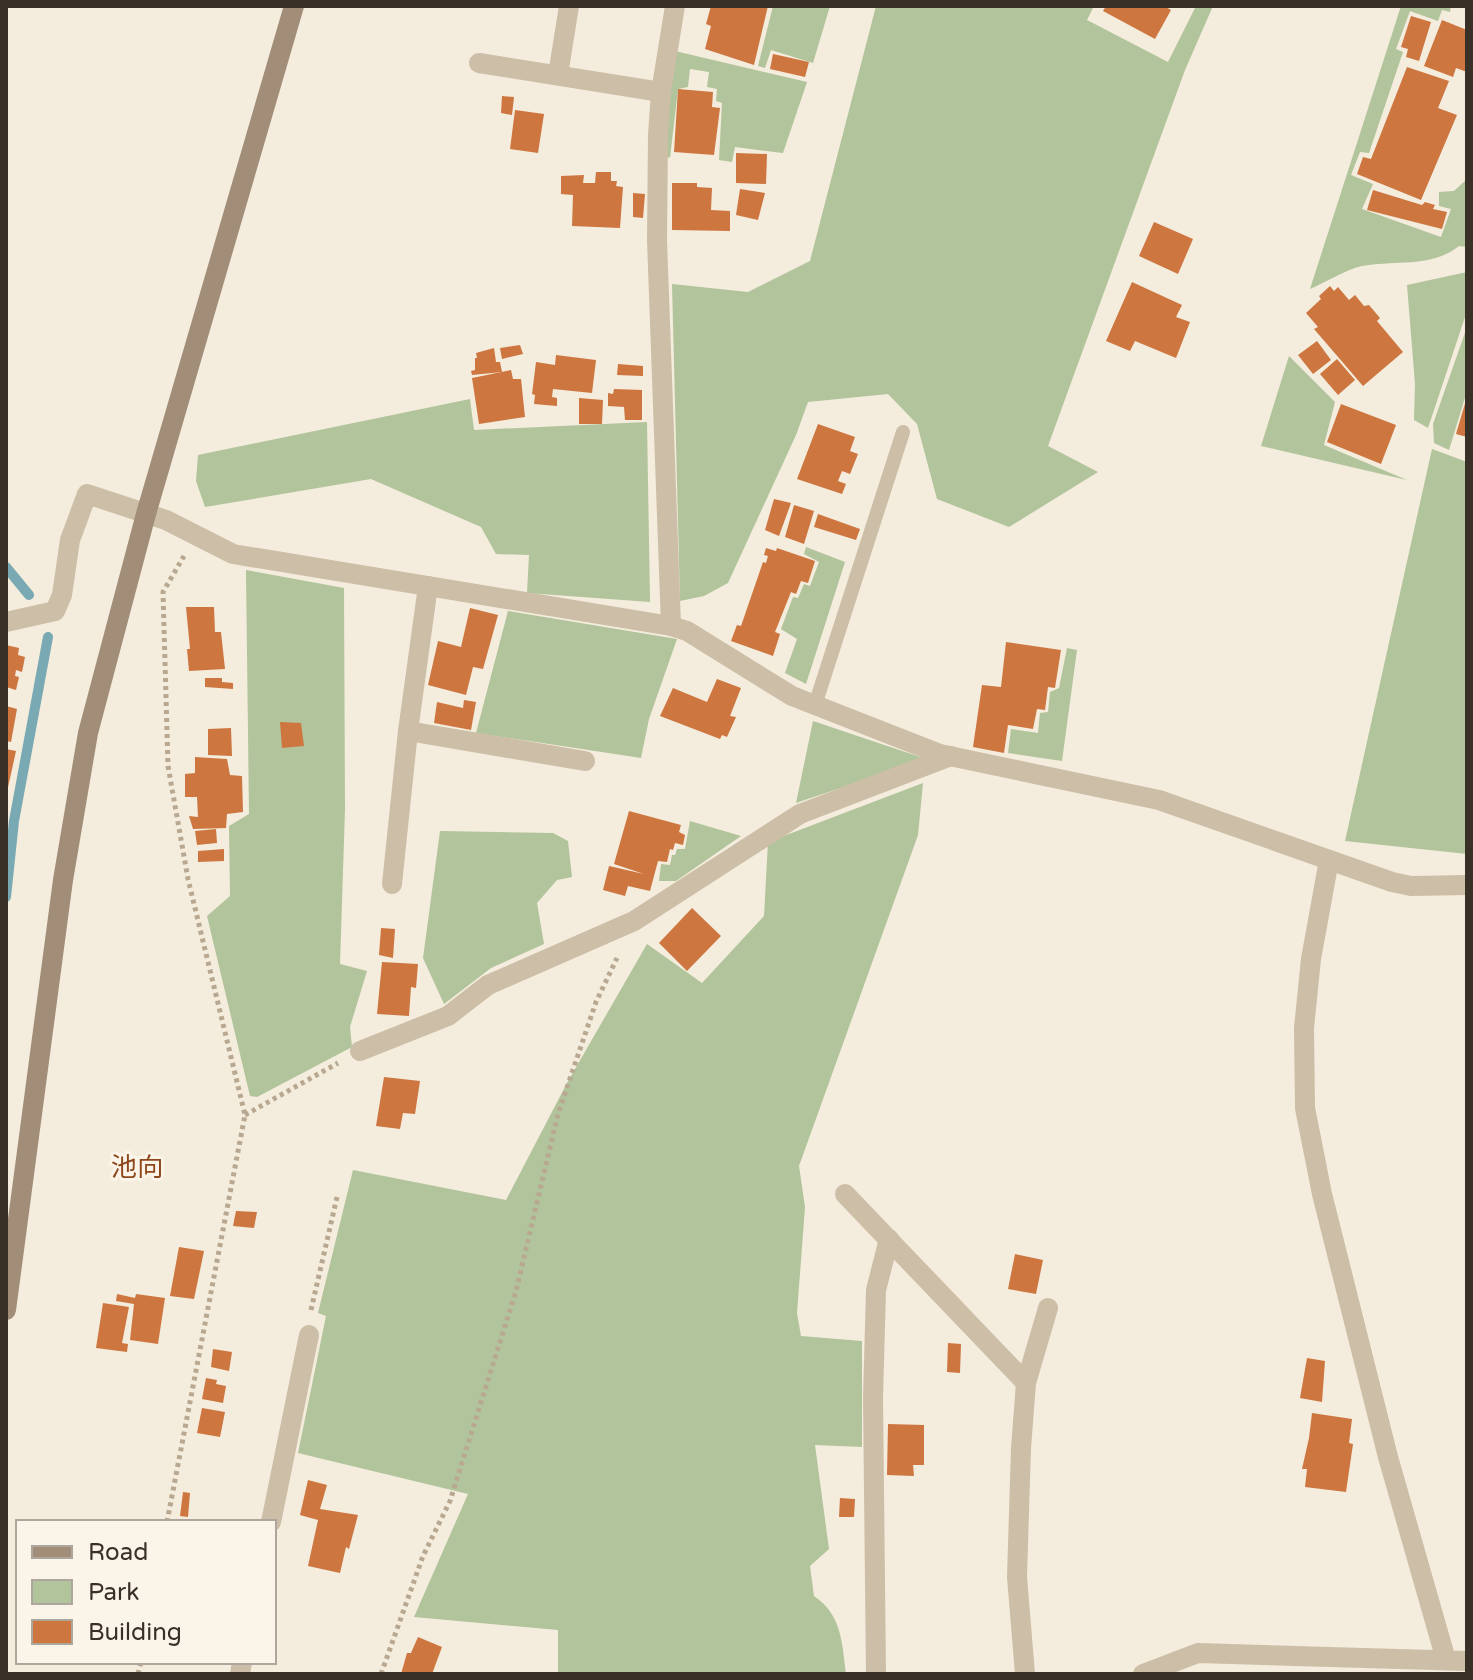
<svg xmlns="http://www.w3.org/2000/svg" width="1473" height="1680" font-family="'Varela Round','Noto Sans JP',sans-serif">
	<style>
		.green { fill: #b1c49b }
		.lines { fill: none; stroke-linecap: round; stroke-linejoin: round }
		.stream { stroke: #79a9b3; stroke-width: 10 }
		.building { fill: #ce7640 }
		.path { stroke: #b9a891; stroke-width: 5; stroke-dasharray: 4 4; stroke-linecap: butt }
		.lane { stroke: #cdbea7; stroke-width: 14 }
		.street { stroke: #cdbea7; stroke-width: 20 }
		.secondary { stroke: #a18d78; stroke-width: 20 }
		.labels { text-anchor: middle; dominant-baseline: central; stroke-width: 6; stroke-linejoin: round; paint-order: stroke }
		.quarter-label { font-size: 26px; fill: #8e471b; stroke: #fbf5e9 }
	</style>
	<rect width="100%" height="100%" fill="#f4ecdc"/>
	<g class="green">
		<polygon points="773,6 830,6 813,63 771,50 765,68 758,66"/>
		<polygon points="876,6 1094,6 1087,20 1168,62 1196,6 1213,6 1185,70 1048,446 1098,472 1009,527 937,499 917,424 888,394 808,402 796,435 728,583 704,596 680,601 672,284 748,292 810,261"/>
		<path d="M1401 6H1451L1450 12 1442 10 1438 21 1410 11 1396 49 1403 52 1369 153 1360 152 1351 175 1373 184 1362 209 1441 237 1451 209 1439 206V192L1454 191 1467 179V247L1459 246C1432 268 1395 260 1362 266 1345 270 1326 282 1310 289Z"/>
		<polygon points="675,51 807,82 783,153 735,147 732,162 719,160 722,103 716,101 717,89 707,87 709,72 690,69 688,87 678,89 670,158 666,156 668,99"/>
		<polygon points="1467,272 1467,311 1428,428 1414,420 1415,384 1407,285"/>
		<polygon points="1467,327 1467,391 1449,450 1434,443 1433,424"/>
		<polygon points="1289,356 1335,402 1324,445 1407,480 1261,446"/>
		<polygon points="470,399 474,430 647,422 650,602 527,593 529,555 496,554 481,527 371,479 205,507 196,481 198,455"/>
		<polygon points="1432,449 1467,462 1467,854 1345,841"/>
		<polygon points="806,547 845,562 806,684 785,673 797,639 781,629 793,597 798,598 804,584 810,586 819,562 804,554"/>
		<polygon points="246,570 344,588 345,809 340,964 367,971 350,1027 352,1047 257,1097 250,1096 207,916 230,896 229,826 249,814"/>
		<polygon points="508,611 677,639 649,719 641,758 476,733"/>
		<polygon points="1067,648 1077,650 1062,761 1008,753 1011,729 1038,733 1040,713 1048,712 1050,692 1059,688"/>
		<polygon points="813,721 926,759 796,803"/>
		<path d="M923 783 918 835 799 1166 805 1207 797 1313 801 1336 862 1341V1447L815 1445 829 1549 810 1566 814 1596C842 1615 842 1643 846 1674H558V1630L414 1617 468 1494 298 1453 326 1316 318 1313 353 1170 506 1200 567 1083 647 944 702 983 764 916 768 842Z"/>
		<polygon points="690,821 741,836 676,881 659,881 661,864 670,865 672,855 675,855 677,849 685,849"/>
		<polygon points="440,831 553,833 568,841 572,877 557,880 537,903 544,944 491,968 444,1004 423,958"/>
	</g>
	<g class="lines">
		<g class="stream">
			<polyline points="6,567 29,595"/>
			<polyline points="6,897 14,821 48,637"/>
		</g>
	</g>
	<g class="building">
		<polygon points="711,6 768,6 754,65 705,49 711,26 706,24"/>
		<polygon points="1106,6 1164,6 1171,10 1155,39 1103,11"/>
		<polygon points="1411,16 1431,22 1419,61 1406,57 1408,49 1401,47"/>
		<polygon points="1442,20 1467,30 1467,72 1456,68 1453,77 1424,66"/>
		<polygon points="773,54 809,62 805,77 770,69"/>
		<polygon points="1407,67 1449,81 1438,108 1457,115 1421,200 1357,174 1363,157 1371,159"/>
		<polygon points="678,89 713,92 712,107 720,108 714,155 674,152"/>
		<polygon points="502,96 514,97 512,115 501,113"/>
		<polygon points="515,110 544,114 538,153 510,149"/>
		<polygon points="736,153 767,154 766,184 736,183"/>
		<polygon points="596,172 611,172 611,181 617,181 616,186 623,187 620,228 572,226 573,195 561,194 561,176 584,175 583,183 595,183"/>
		<polygon points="672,183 697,183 697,187 712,188 711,210 730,211 730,231 672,230"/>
		<polygon points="740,189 765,193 758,220 736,215"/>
		<polygon points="1373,190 1422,205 1425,202 1435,205 1433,209 1447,212 1442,229 1367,210"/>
		<polygon points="633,193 645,194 643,218 633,217"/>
		<polygon points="1154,222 1193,239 1178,274 1139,256"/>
		<polygon points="1132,282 1182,305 1176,317 1190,322 1176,358 1135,341 1130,351 1106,341"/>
		<polygon points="1330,286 1334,291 1338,287 1349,300 1355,295 1364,306 1369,305 1380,318 1377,321 1403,352 1363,386 1314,329 1318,327 1306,313 1321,299 1319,296"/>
		<polygon points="1317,341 1331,360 1313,374 1298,355"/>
		<polygon points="520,345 523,354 502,359 500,348"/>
		<polygon points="494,348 496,362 500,362 502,372 472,375 471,371 475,370 475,358 477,358 476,353"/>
		<polygon points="556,355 596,360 592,393 553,389 552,397 557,398 557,406 534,404 535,395 532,394 536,362 555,365"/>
		<polygon points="1337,359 1355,380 1338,395 1320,374"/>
		<polygon points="618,364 643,366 643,376 617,375"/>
		<polygon points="511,370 513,379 521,379 525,417 479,424 472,378"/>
		<polygon points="614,389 642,390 642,420 625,420 624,407 608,406 608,393 613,394"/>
		<polygon points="579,398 603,400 602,424 579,424"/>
		<polygon points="1466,400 1467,400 1467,437 1456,434"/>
		<polygon points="1341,404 1396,425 1381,464 1327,442"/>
		<polygon points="818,424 855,437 850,451 858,454 850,474 842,471 838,481 846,484 842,494 797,479"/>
		<polygon points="774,499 791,503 779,536 765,530"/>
		<polygon points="794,505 814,511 804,544 785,537"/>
		<polygon points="818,514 860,529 856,540 814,527"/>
		<polygon points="766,548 776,551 777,548 815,561 808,583 801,581 796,594 791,592 775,632 780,634 773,656 731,641 737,625 741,626 763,562 766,563 768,556 764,555"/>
		<polygon points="186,607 214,607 215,632 221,632 225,669 189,671 187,649 190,649"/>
		<polygon points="470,608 498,615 483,669 473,667 466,695 428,685 438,641 461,647"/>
		<polygon points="1006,642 1061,650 1055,688 1048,687 1045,710 1037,709 1033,729 1008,725 1004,753 973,747 982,685 1001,687"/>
		<polygon points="6,645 19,648 18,655 25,657 22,672 16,670 15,676 19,677 16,690 6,687"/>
		<polygon points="205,678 222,678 222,682 233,683 233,689 205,687"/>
		<polygon points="717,679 741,688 730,716 736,717 727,737 722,735 720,739 660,716 673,688 707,702"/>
		<polygon points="464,700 476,702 471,730 434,723 437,702 463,708"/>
		<polygon points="6,706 17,709 11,742 6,741"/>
		<polygon points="280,722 301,723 304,746 282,748"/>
		<polygon points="231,728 232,756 208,755 208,729"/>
		<polygon points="6,749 16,751 7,792 6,792"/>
		<polygon points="195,757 227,759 230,775 242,776 243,812 227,814 226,828 193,829 189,816 198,817 197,797 185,797 185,774 195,773"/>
		<polygon points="629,811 681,825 679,832 685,835 683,845 675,843 673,850 670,849 667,862 658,861 650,891 628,886 625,896 603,890 609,866 644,874 614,864"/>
		<polygon points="216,829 217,843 197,845 195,831"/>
		<polygon points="224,849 224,861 198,862 198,851"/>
		<polygon points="692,908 721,936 687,971 659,943"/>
		<polygon points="381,928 395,929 393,958 379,955"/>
		<polygon points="382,962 418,964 416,988 411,987 409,1016 377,1014"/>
		<polygon points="384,1077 420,1081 415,1114 403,1113 400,1129 376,1126"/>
		<polygon points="236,1211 257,1212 254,1228 233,1226"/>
		<polygon points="179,1247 204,1251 194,1299 170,1296"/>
		<polygon points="1015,1254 1043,1260 1036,1294 1008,1289"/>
		<polygon points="117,1294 135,1298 136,1294 165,1298 158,1344 130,1340 134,1304 116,1301"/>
		<polygon points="103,1303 129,1307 122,1343 128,1344 127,1352 96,1348"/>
		<polygon points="948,1343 961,1344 960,1373 947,1372"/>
		<polygon points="213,1349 232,1352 229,1371 211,1367"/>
		<polygon points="1307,1358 1325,1361 1322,1402 1300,1398"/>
		<polygon points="206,1378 217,1380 216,1384 226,1386 223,1403 202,1399"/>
		<polygon points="202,1408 225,1412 220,1437 197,1433"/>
		<polygon points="1312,1413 1352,1419 1349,1443 1353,1444 1346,1492 1305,1487 1307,1469 1302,1469 1309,1438"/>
		<polygon points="888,1424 924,1425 924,1465 913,1465 914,1476 887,1475"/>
		<polygon points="308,1480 327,1485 320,1509 358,1515 349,1549 346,1547 340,1573 308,1566 318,1520 300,1515"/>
		<polygon points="183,1492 190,1493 188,1517 180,1516"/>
		<polygon points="840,1498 855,1499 854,1517 839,1517"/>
		<polygon points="418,1637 442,1647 432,1674 401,1674 407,1653 411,1653"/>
	</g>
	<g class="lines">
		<g class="path">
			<polyline points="245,1115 338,1063"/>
			<polyline points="311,1310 337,1197"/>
			<polyline points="167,1522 245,1115 188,879 168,766 163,592 184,556"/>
			<polyline points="138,1674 141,1662"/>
			<polyline points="381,1674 423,1556 450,1501 516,1291 558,1114 596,1002 617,958"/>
		</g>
		<polyline class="lane" points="815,705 903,432"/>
		<g class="street">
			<polyline points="479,63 661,92"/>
			<polyline points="558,75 569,6"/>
			<polyline points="6,622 55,611 62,595 70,540 87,494 166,520 233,554 671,626 687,631 792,696 940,754 1159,800 1392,882 1411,886 1467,885"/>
			<polyline points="671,626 657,240 658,135 661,92 675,6"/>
			<polyline points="408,731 585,761"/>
			<polyline points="1329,860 1311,959 1304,1028 1305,1108 1322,1194 1388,1457 1446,1660"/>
			<polyline points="392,884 408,731 428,586"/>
			<polyline points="360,1051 448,1016 488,985 634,921 800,814 951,756"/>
			<polyline points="845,1194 1026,1383"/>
			<polyline points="271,1522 309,1335"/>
			<polyline points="240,1674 242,1662"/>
			<polyline points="876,1674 873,1398 876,1290 889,1239"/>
			<polyline points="1025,1674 1017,1577 1021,1448 1026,1383 1048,1308"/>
			<polyline points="1143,1674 1198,1653 1467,1661"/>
		</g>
		<polyline class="secondary" points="6,1310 63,880 88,733 146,514 294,6"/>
	</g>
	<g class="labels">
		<g class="quarter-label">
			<text x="137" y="1167">池向</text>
		</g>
	</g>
	<rect width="1473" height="1680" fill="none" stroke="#393028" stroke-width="16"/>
	<rect x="16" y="1520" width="260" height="144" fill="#fbf5e9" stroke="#ada69c" stroke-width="2"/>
	<rect x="32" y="1546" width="40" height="12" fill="#a18d78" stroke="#ada69c" stroke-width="2"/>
	<text x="88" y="1560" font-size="24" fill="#393028">Road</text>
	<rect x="32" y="1580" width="40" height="24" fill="#b1c49b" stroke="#ada69c" stroke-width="2"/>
	<text x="88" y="1600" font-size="24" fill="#393028">Park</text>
	<rect x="32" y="1620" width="40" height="24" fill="#ce7640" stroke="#ada69c" stroke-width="2"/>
	<text x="88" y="1640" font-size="24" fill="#393028">Building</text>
</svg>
